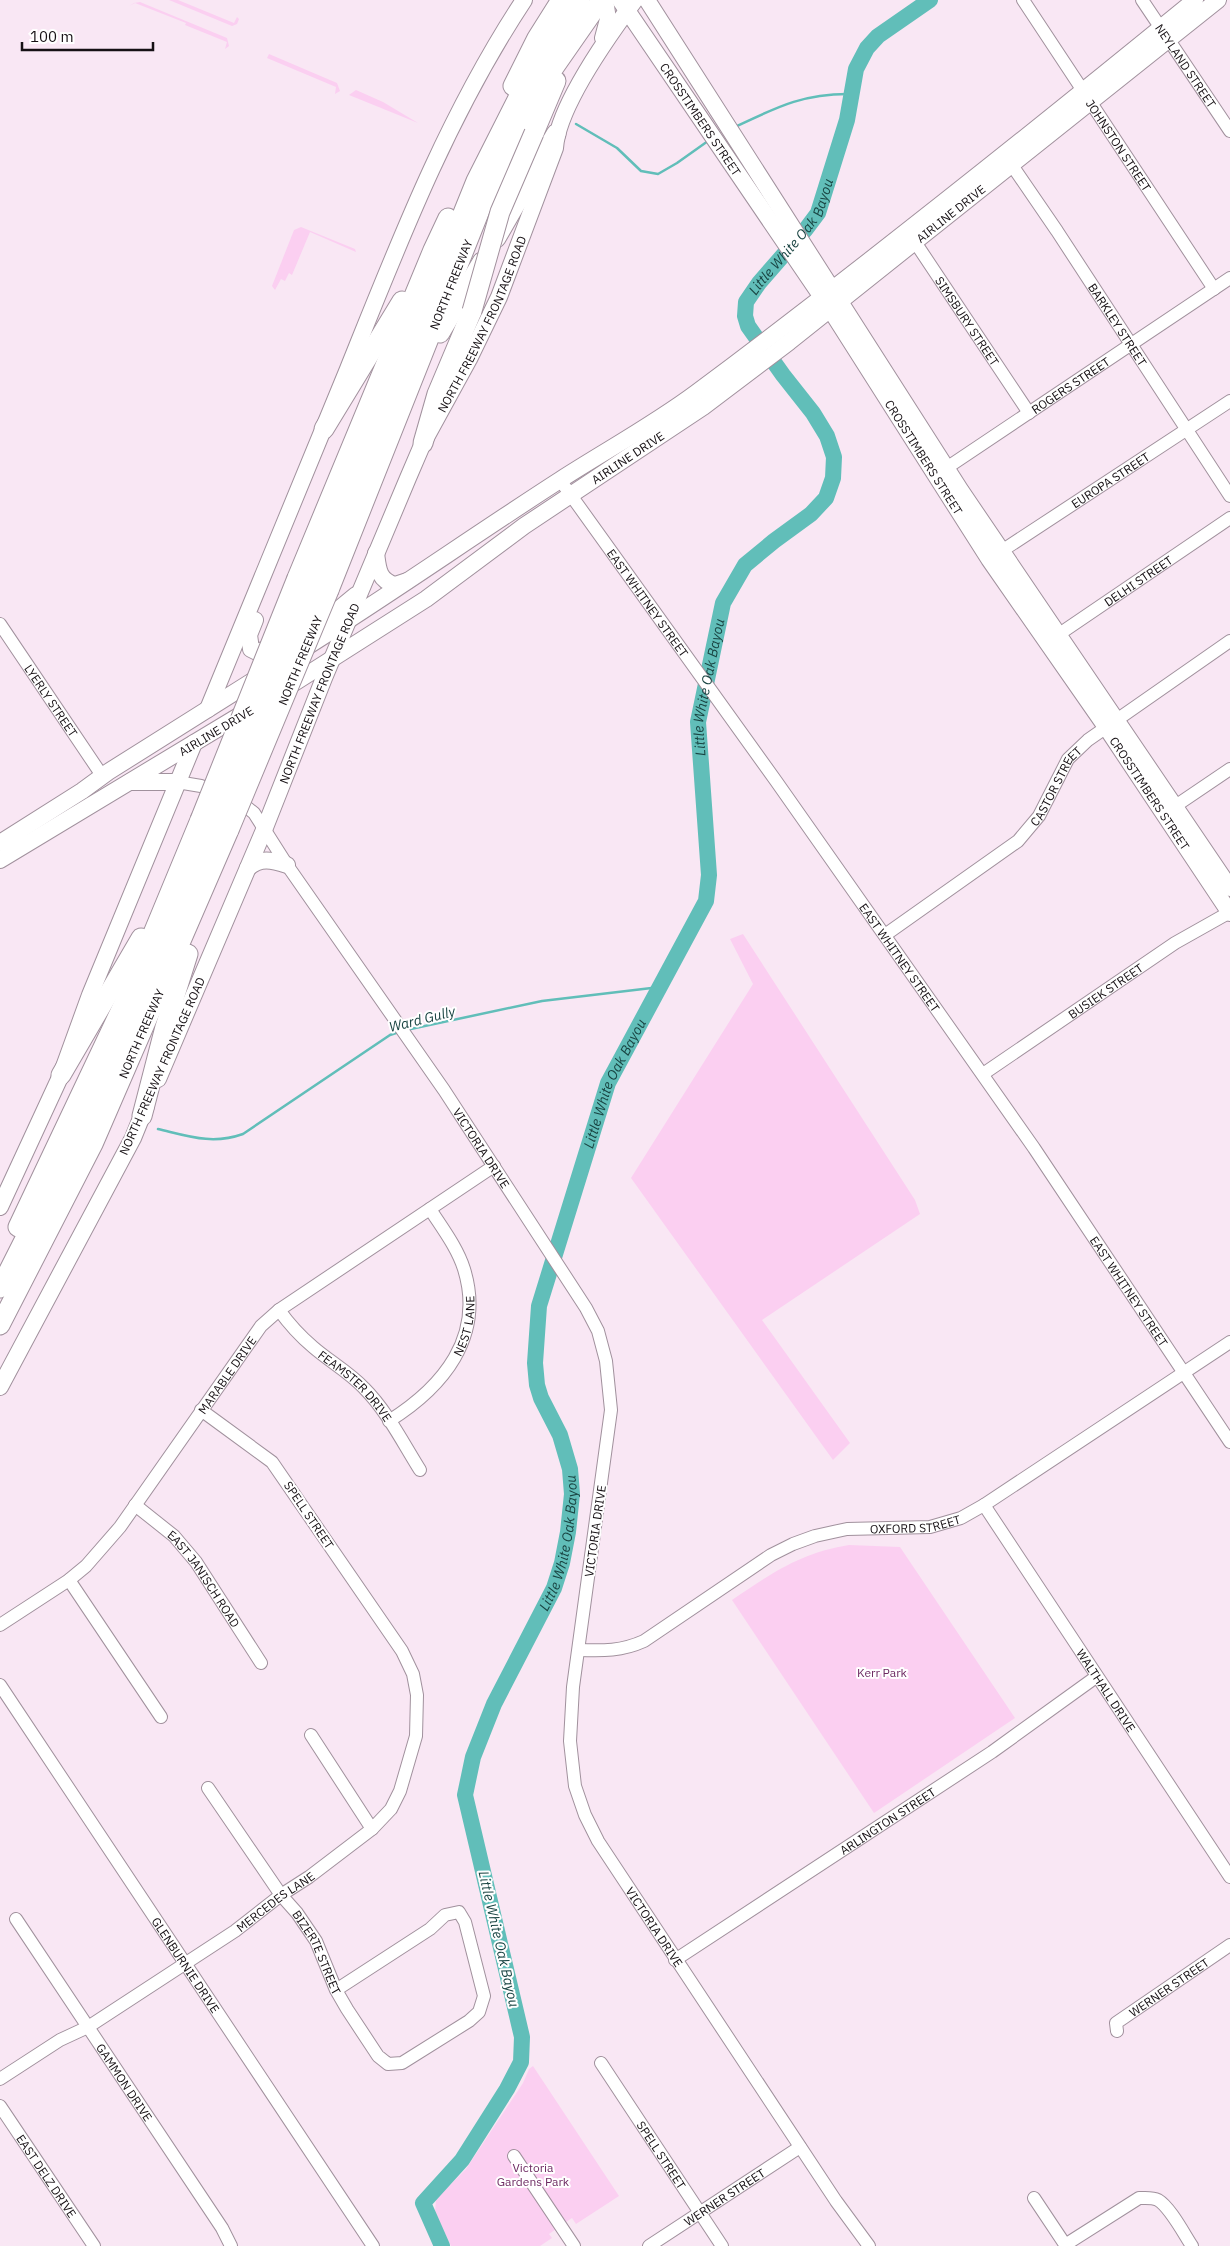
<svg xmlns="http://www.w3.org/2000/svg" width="1230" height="2246" font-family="'IBM Plex Sans',sans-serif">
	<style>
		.green { fill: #fbcff1 }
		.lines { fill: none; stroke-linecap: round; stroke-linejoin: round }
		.stream { stroke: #61beb9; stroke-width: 2.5 }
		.river { stroke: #61beb9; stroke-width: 16 }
		.minor-casing { stroke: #a1919d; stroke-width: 14 }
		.major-casing { stroke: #a1919d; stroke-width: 18 }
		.highway-casing { stroke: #a1919d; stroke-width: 21 }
		.minor { stroke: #fff; stroke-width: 12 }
		.major { stroke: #fff; stroke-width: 16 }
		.highway { stroke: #fff; stroke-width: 19 }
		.highway-bridge-casing { stroke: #a1919d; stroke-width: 21; stroke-linecap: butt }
		.highway-bridge { stroke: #fff; stroke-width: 19 }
		.labels { text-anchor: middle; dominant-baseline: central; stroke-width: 4; stroke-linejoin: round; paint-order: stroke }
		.street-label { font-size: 12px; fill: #161014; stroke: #fff }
		.park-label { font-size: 12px; fill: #6d2a62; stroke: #fff }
		.water-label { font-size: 14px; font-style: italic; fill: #194442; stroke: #fff }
	</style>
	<rect width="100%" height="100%" fill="#f9e7f4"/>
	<g class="green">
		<polygon points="169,0 178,0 234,23 237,17 239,19 237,24 232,26"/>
		<polygon points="140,2 227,38 229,46 225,49 227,42 185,25 186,23 135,3 129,6 134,3"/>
		<polygon points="269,54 337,83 340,91 335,94 336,87 267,58"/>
		<polygon points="356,90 383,102 418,123 349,95"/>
		<polygon points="301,227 355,249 356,252 310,232 292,275 289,273 285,281 281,279 275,290 272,286 294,230"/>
		<polygon points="743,934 915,1200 920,1214 762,1320 850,1443 833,1460 631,1178 753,984 730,939"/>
		<path d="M849 1545 900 1547 1015 1718 874 1813 732 1600C772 1573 800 1553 849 1545Z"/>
		<polygon points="533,2066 619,2196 576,2224 572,2218 549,2234 552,2238 540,2246 451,2246 435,2213 436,2199 466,2169 523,2083 529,2069"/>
	</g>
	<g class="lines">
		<g class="stream">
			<polyline points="576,124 617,148 641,171 658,174 677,163 708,141"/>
			<path d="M735 127C777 107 804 93 852 94"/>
			<polyline points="406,1030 542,1001 660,987"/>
			<path d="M158 1129C188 1136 212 1145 243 1134L390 1035 399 1032"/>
		</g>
		<path class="river" id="s1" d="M442 2246 423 2203 462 2160 507 2089 521 2062 522 2037 465 1795 473 1757 494 1704 554 1588 562 1563 568 1532 572 1494 570 1469 560 1435 541 1398 537 1385 535 1363 539 1306 608 1083 706 901 709 875 698 722 723 603 745 565 774 541 811 514 826 498 833 478 834 457 827 436 813 413 783 375 748 326 745 316 746 302 759 283 806 229 818 213 847 120 856 69 867 48 878 36 930 0"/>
		<defs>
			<g id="minor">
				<path id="s2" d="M1023 0 1214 289"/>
				<path id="s3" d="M1142 0 1230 131"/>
				<path id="s4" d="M1007 158 1057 231 1230 496"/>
				<path id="s5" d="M911 236 1029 413"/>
				<path id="s6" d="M939 473 1230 278"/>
				<path id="s7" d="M560 480 776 781 1034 1148 1230 1442"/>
				<path id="s8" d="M994 556 1230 401"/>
				<path id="s9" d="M0 624 103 777"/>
				<path id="s10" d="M1052 639 1230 518"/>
				<path id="s11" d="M177 782 201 786 244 805 254 813 287 865 444 1090 586 1308 598 1331 606 1361 611 1410 573 1687 570 1741 575 1786 585 1815 598 1841 836 2201 869 2246"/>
				<polyline points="1168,811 1230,769"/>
				<path id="s12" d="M885 935 1018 841 1039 816 1068 759 1088 740 1230 641"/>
				<path id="s13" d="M983 1074 1175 943 1230 912"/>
				<path id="s14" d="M279 1310C289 1324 300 1336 313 1347 329 1361 349 1372 364 1388 387 1411 403 1443 420 1470"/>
				<path id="s15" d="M389 1421C443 1387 485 1337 464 1269 457 1247 442 1228 430 1209"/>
				<path id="s16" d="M135 1505 174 1536 196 1562 261 1663"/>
				<path id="s17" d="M984 1505 1230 1877"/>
				<polyline points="69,1580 161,1717"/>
				<path id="s18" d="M0 1625 69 1580 86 1566 120 1527 261 1326 279 1310 494 1166"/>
				<path id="s19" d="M579 1650C603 1651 622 1651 644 1641L771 1555 793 1544 815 1536 847 1529 930 1527 961 1518 984 1505 1230 1342"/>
				<path id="s20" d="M0 1685 373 2246"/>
				<polyline points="311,1735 372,1829"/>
				<path id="s21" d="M208 1788 281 1895 297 1913 316 1941 336 1990 347 2009 378 2056 388 2064 402 2063 469 2021 479 2012 484 1996 465 1922 459 1912 445 1915 430 1929 336 1990"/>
				<path id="s22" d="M16 1919 222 2228 231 2246"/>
				<path id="s23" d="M675 1960 992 1752 1096 1677"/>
				<path id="s24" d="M1117 2031 1116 2023 1230 1945"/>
				<path id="s25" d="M601 2063 722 2246"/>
				<path id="s26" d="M0 2079 60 2040 88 2027 235 1931 281 1895 309 1877 372 1829 391 1809 400 1791 416 1736 417 1695 413 1674 402 1651 272 1462 201 1410"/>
				<path id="s27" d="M0 2106 94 2246"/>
				<polyline points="514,2156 574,2246"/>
				<polyline points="1034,2198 1066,2246"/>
				<path d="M1065 2245 1139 2198C1145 2198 1152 2197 1158 2200 1170 2207 1184 2234 1192 2246"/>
				<path id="s28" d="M649 2246 800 2147"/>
			</g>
			<g id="major">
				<path id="s29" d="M620 0 830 309 989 559 1106 727 1230 913"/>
				<polyline points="647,0 961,491 1230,888"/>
				<polyline points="603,38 608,19 605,0"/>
				<path d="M376 553C378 568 378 580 395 585L407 581"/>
				<polyline points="255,620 249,635 251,649 257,652 278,645"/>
				<polyline points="310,626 339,609 356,595"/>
				<path d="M300 651C388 596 473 536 560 480 605 451 653 425 696 393 866 266 1031 134 1195 0"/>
				<path id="s30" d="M283 690 426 599 524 526 703 407 789 342 1218 0"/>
				<path d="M208 709C255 596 302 483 348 369 399 242 448 115 524 0"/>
				<polyline points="130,782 177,782"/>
				<polyline points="0,843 82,791 108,772 262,675"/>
				<polyline points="0,860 247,711"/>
				<path d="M248 868C260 857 272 860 287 865"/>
				<path id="s31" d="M158 1079 264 830 324 678 408 478 423 443 469 359 499 297 555 148C558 106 609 35 635 0"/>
				<polyline points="0,1207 61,1075 90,995 194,743"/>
				<polyline points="0,1387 133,1138 146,1106"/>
			</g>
			<g id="highway">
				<polyline points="513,86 537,38 561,0"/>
				<polyline points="534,133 556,81"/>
				<polyline points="496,238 556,134"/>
				<polyline points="440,333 482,262"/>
				<polyline points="324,429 402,301"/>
				<polyline points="423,443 437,394 472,311"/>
				<polyline points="297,578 433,250 448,218"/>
				<polyline points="313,584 476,181 521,92 580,0"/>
				<path id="s32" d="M329 590 484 200 537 92 601 0"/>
				<polyline points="61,1075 141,938"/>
				<polyline points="142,1116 165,1027 188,954"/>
				<polyline points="18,1227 125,1001 200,820"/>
				<polyline points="0,1288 111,1068 215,825"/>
				<path id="s33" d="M0 1325 93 1144 229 830"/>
			</g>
		</defs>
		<use href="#minor" class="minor-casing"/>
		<use href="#major" class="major-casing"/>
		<use href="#highway" class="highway-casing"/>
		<use href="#minor" class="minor"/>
		<use href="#major" class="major"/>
		<use href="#highway" class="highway"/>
		<defs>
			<g id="highway-bridge">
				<polyline points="472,311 500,212 534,133"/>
				<polyline points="200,820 297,578"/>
				<polyline points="215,825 313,584"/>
				<path id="s34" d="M229 830 329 590"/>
			</g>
		</defs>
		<use href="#highway-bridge" class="highway-bridge-casing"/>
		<use href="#highway-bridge" class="highway-bridge"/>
	</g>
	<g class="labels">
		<g class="street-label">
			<text stroke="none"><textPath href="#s3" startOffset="79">NEYLAND STREET</textPath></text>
			<text stroke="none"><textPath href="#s29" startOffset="144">CROSSTIMBERS STREET</textPath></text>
			<text stroke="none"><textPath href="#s2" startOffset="174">JOHNSTON STREET</textPath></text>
			<text stroke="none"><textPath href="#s30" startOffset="821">AIRLINE DRIVE</textPath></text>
			<text stroke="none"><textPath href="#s32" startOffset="329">NORTH FREEWAY</textPath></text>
			<text stroke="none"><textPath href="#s5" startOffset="102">SIMSBURY STREET</textPath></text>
			<text stroke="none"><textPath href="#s31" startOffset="822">NORTH FREEWAY FRONTAGE ROAD</textPath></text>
			<text stroke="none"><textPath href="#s4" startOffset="200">BARKLEY STREET</textPath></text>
			<text stroke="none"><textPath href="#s6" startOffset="158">ROGERS STREET</textPath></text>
			<text stroke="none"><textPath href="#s30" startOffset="416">AIRLINE DRIVE</textPath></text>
			<text stroke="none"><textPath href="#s29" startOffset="549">CROSSTIMBERS STREET</textPath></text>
			<text stroke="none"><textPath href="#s8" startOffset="139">EUROPA STREET</textPath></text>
			<text stroke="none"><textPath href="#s10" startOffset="104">DELHI STREET</textPath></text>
			<text stroke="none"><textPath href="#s7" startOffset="151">EAST WHITNEY STREET</textPath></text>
			<text stroke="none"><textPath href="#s34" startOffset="184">NORTH FREEWAY</textPath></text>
			<text stroke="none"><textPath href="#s31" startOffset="418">NORTH FREEWAY FRONTAGE ROAD</textPath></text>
			<text stroke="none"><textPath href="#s9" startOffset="92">LYERLY STREET</textPath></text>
			<text transform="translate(216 731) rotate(-31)">AIRLINE DRIVE</text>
			<text stroke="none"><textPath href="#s12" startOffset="230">CASTOR STREET</textPath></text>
			<text stroke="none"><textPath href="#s29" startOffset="954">CROSSTIMBERS STREET</textPath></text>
			<text stroke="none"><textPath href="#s7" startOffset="586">EAST WHITNEY STREET</textPath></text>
			<text stroke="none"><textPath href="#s13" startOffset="148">BUSIEK STREET</textPath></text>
			<text stroke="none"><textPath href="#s33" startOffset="324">NORTH FREEWAY</textPath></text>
			<text transform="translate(162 1066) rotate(-66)">NORTH FREEWAY FRONTAGE ROAD</text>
			<text stroke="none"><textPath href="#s11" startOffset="489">VICTORIA DRIVE</textPath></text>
			<text stroke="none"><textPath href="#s7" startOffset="991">EAST WHITNEY STREET</textPath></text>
			<text stroke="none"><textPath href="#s15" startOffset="126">NEST LANE</textPath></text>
			<text stroke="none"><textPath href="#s18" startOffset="342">MARABLE DRIVE</textPath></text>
			<text stroke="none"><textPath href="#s14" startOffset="108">FEAMSTER DRIVE</textPath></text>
			<text transform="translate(309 1515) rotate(56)">SPELL STREET</text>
			<text stroke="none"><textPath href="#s19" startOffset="369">OXFORD STREET</textPath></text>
			<text transform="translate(595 1531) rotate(-82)">VICTORIA DRIVE</text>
			<text stroke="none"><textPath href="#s16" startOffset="102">EAST JANISCH ROAD</textPath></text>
			<text stroke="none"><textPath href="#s17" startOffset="222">WALTHALL DRIVE</textPath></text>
			<text stroke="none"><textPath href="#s23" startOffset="254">ARLINGTON STREET</textPath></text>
			<text stroke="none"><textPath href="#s26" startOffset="328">MERCEDES LANE</textPath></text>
			<text stroke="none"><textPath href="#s11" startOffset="1328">VICTORIA DRIVE</textPath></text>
			<text stroke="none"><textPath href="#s21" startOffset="198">BIZERTE STREET</textPath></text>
			<text stroke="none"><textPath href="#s20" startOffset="336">GLENBURNIE DRIVE</textPath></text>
			<text stroke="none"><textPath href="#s24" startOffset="72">WERNER STREET</textPath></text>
			<text stroke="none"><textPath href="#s22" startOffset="196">GAMMON DRIVE</textPath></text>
			<text stroke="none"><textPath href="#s25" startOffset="110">SPELL STREET</textPath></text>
			<text stroke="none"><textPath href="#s27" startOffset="84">EAST DELZ DRIVE</textPath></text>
			<text stroke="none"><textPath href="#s28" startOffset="90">WERNER STREET</textPath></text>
		</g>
		<g class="park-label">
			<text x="882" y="1672">Kerr Park</text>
			<text x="533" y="2167">Victoria<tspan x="533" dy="14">Gardens Park</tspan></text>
		</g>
		<g class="water-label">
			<text stroke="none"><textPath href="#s1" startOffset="2206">Little White Oak Bayou</textPath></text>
			<text stroke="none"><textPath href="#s1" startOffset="1666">Little White Oak Bayou</textPath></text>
			<text transform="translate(422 1019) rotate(-14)">Ward Gully</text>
			<text stroke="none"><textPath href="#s1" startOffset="1246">Little White Oak Bayou</textPath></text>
			<text stroke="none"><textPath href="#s1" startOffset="765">Little White Oak Bayou</textPath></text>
			<text transform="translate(499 1939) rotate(77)">Little White Oak Bayou</text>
		</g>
	</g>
	<path d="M22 42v8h131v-8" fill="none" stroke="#161014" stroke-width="2.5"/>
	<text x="30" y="42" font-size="15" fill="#161014" stroke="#ffffff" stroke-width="4" paint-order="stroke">100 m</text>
</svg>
